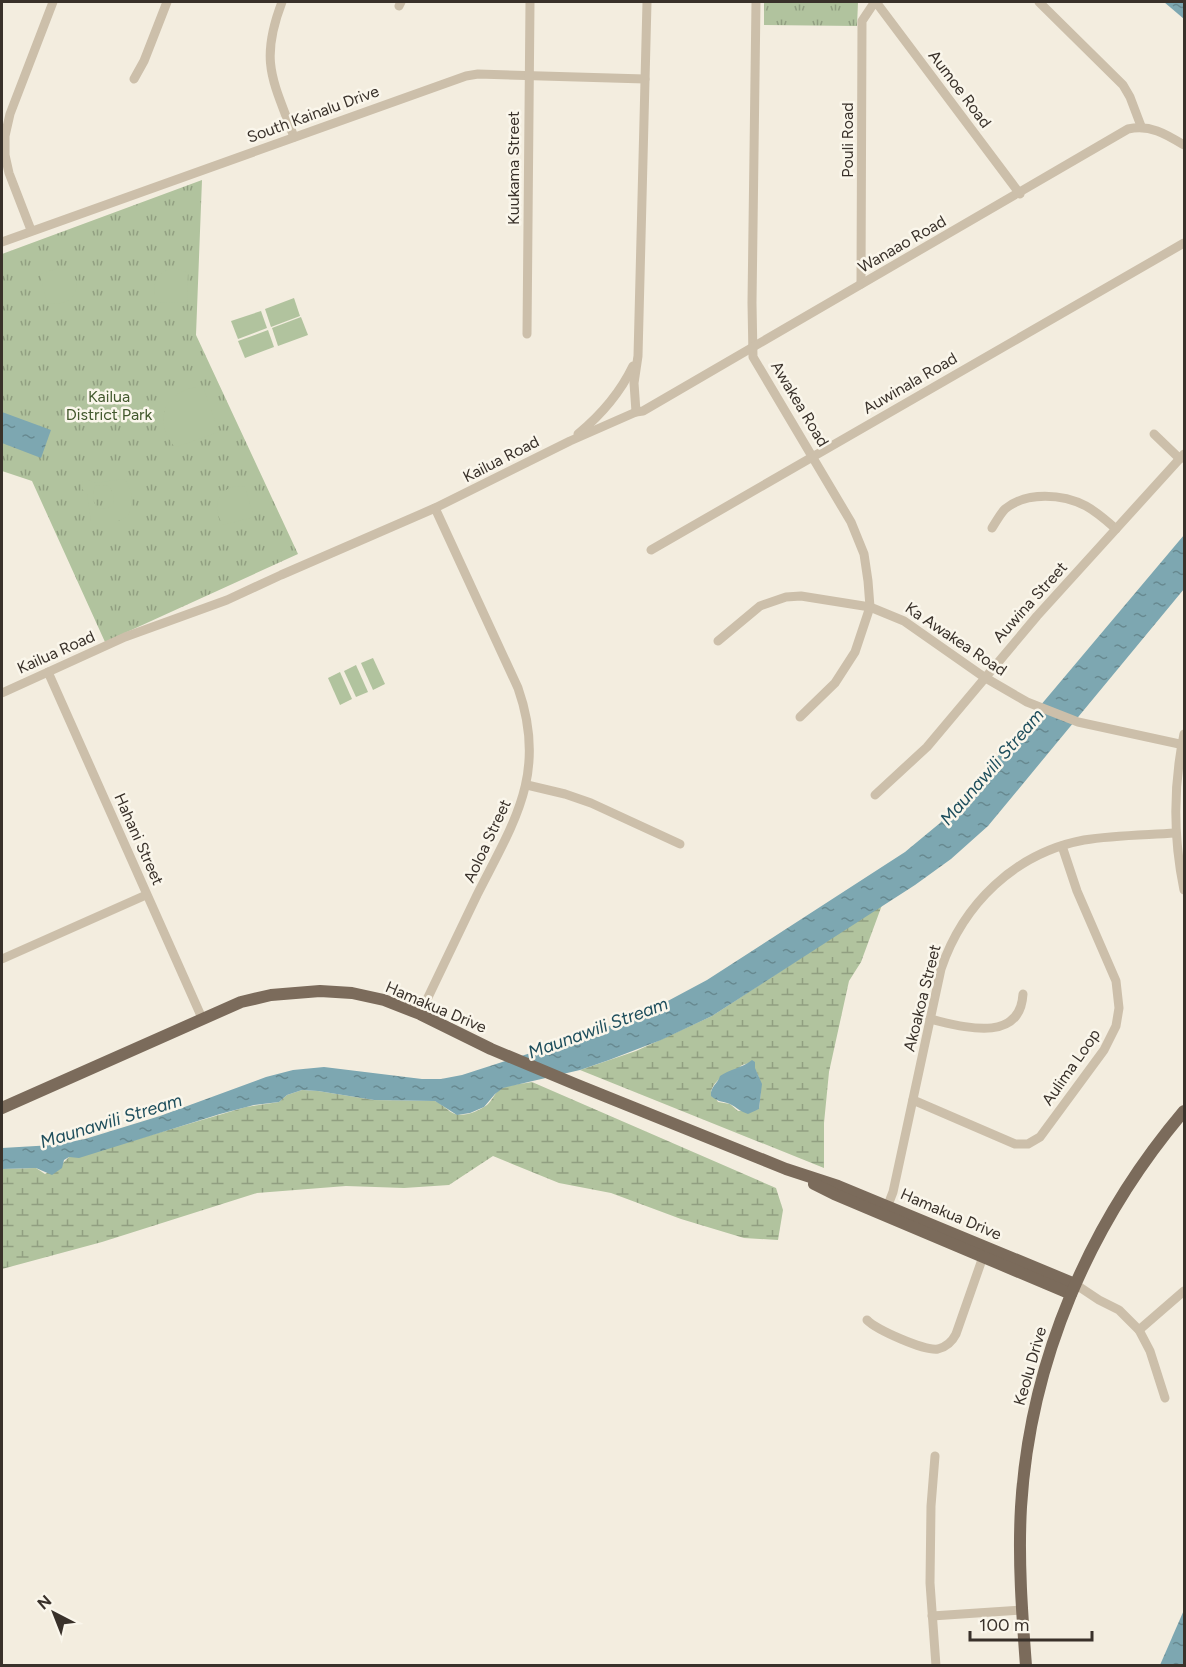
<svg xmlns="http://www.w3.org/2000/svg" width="1186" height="1667" font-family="Figtree,sans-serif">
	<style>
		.wetland { fill: url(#wetland-marsh); fill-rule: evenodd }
		.park { fill: url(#park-tufts) }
		.pitch { fill: #b1c39e; fill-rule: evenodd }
		.water { fill: url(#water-ripples) }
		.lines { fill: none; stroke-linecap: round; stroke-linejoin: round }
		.minor { stroke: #ccbfaa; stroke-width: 9 }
		.major { stroke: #7b6b5b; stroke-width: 12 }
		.labels { text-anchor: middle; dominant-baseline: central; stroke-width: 5; stroke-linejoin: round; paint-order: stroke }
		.street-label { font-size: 16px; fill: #39312a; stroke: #faf6eb }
		.park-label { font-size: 16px; fill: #42582d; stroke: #faf6eb }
		.water-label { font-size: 18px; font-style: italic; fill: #1e4e5c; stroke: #faf6eb }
	</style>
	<defs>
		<pattern id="wetland-marsh" width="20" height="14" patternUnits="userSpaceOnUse" patternTransform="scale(1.5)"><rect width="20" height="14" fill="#b1c39e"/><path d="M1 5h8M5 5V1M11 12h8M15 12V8" fill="none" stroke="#919f81"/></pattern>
		<pattern id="park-tufts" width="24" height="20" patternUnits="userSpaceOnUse" patternTransform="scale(1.5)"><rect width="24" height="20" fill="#b1c39e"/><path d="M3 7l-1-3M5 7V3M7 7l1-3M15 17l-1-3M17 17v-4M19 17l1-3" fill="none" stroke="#919f81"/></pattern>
		<pattern id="water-ripples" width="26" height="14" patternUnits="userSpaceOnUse" patternTransform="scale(1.5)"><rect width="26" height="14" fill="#7da7b1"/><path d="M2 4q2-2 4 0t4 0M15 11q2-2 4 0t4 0" fill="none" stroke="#678990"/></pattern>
	</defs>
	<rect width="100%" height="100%" fill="#f3eddf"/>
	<g class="wetland">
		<path d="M882 905 861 962 849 981 829 1072 824 1123V1168L580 1070 636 1051 712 1016ZM749 1063C764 1076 761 1091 759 1109L738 1111 730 1104 718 1102 711 1091C714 1081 726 1072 737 1070L742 1065Z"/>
		<path d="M532 1082 776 1188 783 1210 778 1240 744 1238 681 1219 611 1193 559 1183 493 1156 449 1185 404 1188 346 1186 257 1193 102 1242 2 1269V1169L36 1168 45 1174 62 1164 69 1157 124 1143 246 1107 279 1102 287 1095 302 1090 318 1091 374 1100 435 1101C443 1104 447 1111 455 1114 465 1117 479 1111 487 1105 492 1101 494 1094 499 1090 508 1084 522 1084 532 1082Z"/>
	</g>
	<g class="park">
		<polygon points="764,2 858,2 857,26 764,25"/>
		<polygon points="202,180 196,335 298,554 105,642 32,481 2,471 2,254"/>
	</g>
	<g class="pitch">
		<path d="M62 267 70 268C85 289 72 308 47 303L40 274Z"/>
		<path d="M176 268 188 273 187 303 157 302C150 285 157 270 176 268Z"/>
		<polygon points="294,298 300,316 271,327 265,309"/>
		<polygon points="261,311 267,328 238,339 231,321"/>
		<polygon points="301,317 308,335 278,346 272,328"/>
		<polygon points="268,330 274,347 245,358 238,341"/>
		<path d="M197 387H203L219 432 176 447 173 445C153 418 165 392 197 387Z"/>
		<path d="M87 479 94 483 124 479C133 489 134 504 128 516L114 523H94L91 521 87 494 82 489 83 481ZM108 485 114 495 113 504C98 517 89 502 95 486Z"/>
		<path d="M236 486 245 487 254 517 223 525C212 509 216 490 236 486Z"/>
		<polygon points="373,658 385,684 373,690 361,663"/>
		<polygon points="356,665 368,692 356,697 344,671"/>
		<polygon points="340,672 352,699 340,705 328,678"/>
	</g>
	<g class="water">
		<polygon points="1164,2 1184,2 1184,19"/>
		<polygon points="2,412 51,430 41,458 2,443"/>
		<polygon points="1184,535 1184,589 988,826 951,859 915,885 712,1016 661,1040 609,1060 580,1070 503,1088 495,1094 484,1107 470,1113 457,1115 435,1101 374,1100 318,1091 302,1090 287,1095 279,1102 254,1105 220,1114 79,1158 69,1157 64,1160 62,1168 52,1175 36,1168 2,1169 2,1148 53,1145 85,1139 160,1116 266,1077 293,1070 324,1067 422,1079 441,1079 462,1075 593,1033 664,1003 707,980 905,852 940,823 960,801"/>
		<path d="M752 1060 755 1062V1068L762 1084 759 1109 748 1114C741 1112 736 1107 730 1104 722 1101 718 1102 711 1096 710 1086 718 1084 720 1076 730 1069 742 1068 752 1060Z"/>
		<polygon points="1184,1610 1184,1665 1160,1665"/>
	</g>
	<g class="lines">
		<g class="minor">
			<path d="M282 2C259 62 273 80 294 137"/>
			<polyline points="756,2 752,303 753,357 851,522 864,554 868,581 870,607 855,652 835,683 800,717"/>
			<polyline points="876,2 1020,194"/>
			<polyline points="1039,2 1123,85 1130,97 1141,126"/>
			<polyline points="399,6 401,2"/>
			<polyline points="134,79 144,61 167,2"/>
			<polyline points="31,230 9,173 5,155 5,136 10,114 53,2"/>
			<polyline points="2,242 466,76 478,74 645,79"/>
			<polyline points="861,284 862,21 872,6 877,3"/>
			<polyline points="527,334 530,2"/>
			<polyline points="636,412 634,383 638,356 647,2"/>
			<path d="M578 434C601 415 620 393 633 366"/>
			<polyline points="1154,434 1180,459"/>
			<path d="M992 528C996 522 1000 514 1005 509 1027 491 1063 494 1086 506 1097 512 1107 521 1116 529"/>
			<polyline points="651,550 1184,243"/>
			<polyline points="718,641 760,606 786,597 801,596 870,607 904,621 984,677 1027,702 1078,722 1184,745"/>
			<polyline points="48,672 202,1018"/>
			<path d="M2 693 125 637 227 600 281 575 435 508 570 441 636 412 643 411 1128 129C1150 124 1166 134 1184 145"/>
			<path d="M1184 734C1173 786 1173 837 1184 890"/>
			<polyline points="527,785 565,794 591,803 680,844"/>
			<polyline points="875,795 927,747 1037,616 1184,454"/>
			<polyline points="2,959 146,895"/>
			<path d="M420 1014C439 974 458 934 477 895 514 822 548 773 518 688L435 508"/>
			<path d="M930 1019C961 1026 1020 1045 1023 994"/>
			<polyline points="913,1100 1015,1144 1028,1144 1040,1137 1104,1050 1116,1026 1119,1008 1116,981 1077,891 1062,846"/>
			<path d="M886 1210 893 1192 941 969C963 904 1015 853 1084 840 1114 835 1145 835 1175 833"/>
			<polyline points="1075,1284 1099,1300 1119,1310 1139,1330 1150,1351 1165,1398"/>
			<path d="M867 1320C877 1330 924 1351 938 1349 946 1347 952 1342 956 1334L985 1251"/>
			<polyline points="1139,1330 1184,1291"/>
			<polyline points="935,1456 931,1506 930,1583 936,1666"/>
			<polyline points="932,1616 1022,1610"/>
		</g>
		<g class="major">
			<polyline points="2,1108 241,1002 271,995 320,991 352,993 384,1000 420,1014 491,1049 575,1084 786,1169 838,1186 1075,1284"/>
			<polyline points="814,1184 834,1194 1071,1294"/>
			<path d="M1026 1666C1022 1613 1018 1560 1021 1507 1030 1360 1090 1222 1184 1111"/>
		</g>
	</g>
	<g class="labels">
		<g class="street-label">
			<text transform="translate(960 89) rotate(53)">Aumoe Road</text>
			<text transform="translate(313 114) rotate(-20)">South Kainalu Drive</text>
			<text transform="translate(847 140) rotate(-90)">Pouli Road</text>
			<text transform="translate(513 168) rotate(-90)">Kuukama Street</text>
			<text transform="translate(902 244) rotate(-30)">Wanaao Road</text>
			<text transform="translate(910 383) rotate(-30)">Auwinala Road</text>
			<text transform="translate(800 404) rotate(59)">Awakea Road</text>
			<text transform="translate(501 459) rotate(-27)">Kailua Road</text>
			<text transform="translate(1030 602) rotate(-48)">Auwina Street</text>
			<text transform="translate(956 639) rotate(34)">Ka Awakea Road</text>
			<text transform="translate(56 652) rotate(-24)">Kailua Road</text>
			<text transform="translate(139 839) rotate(66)">Hahani Street</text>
			<text transform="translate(487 841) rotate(-65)">Aoloa Street</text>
			<text transform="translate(922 998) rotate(-76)">Akoakoa Street</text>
			<text transform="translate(436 1007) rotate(23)">Hamakua Drive</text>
			<text transform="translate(1071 1067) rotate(-55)">Aulima Loop</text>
			<text transform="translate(951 1214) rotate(23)">Hamakua Drive</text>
			<text transform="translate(1030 1366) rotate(-74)">Keolu Drive</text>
		</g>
		<g class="park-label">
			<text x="109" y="396">Kailua<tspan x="109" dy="18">District Park</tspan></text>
		</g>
		<g class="water-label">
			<text transform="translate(992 767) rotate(-49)">Maunawili Stream</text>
			<text transform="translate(598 1028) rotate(-20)">Maunawili Stream</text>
			<text transform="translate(111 1121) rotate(-17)">Maunawili Stream</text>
		</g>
	</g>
	<rect width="1186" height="1667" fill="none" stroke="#39312a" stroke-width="6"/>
	<g transform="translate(54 1613) rotate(318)" stroke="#faf6eb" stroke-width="4.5" paint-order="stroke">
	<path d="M0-4.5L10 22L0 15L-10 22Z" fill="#39312a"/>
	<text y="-9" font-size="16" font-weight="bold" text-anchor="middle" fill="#39312a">N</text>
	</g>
	<path d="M970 1631v9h122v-9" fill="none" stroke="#39312a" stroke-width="3"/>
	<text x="979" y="1631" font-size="18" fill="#39312a" stroke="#faf6eb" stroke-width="4.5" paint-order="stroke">100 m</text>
</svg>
